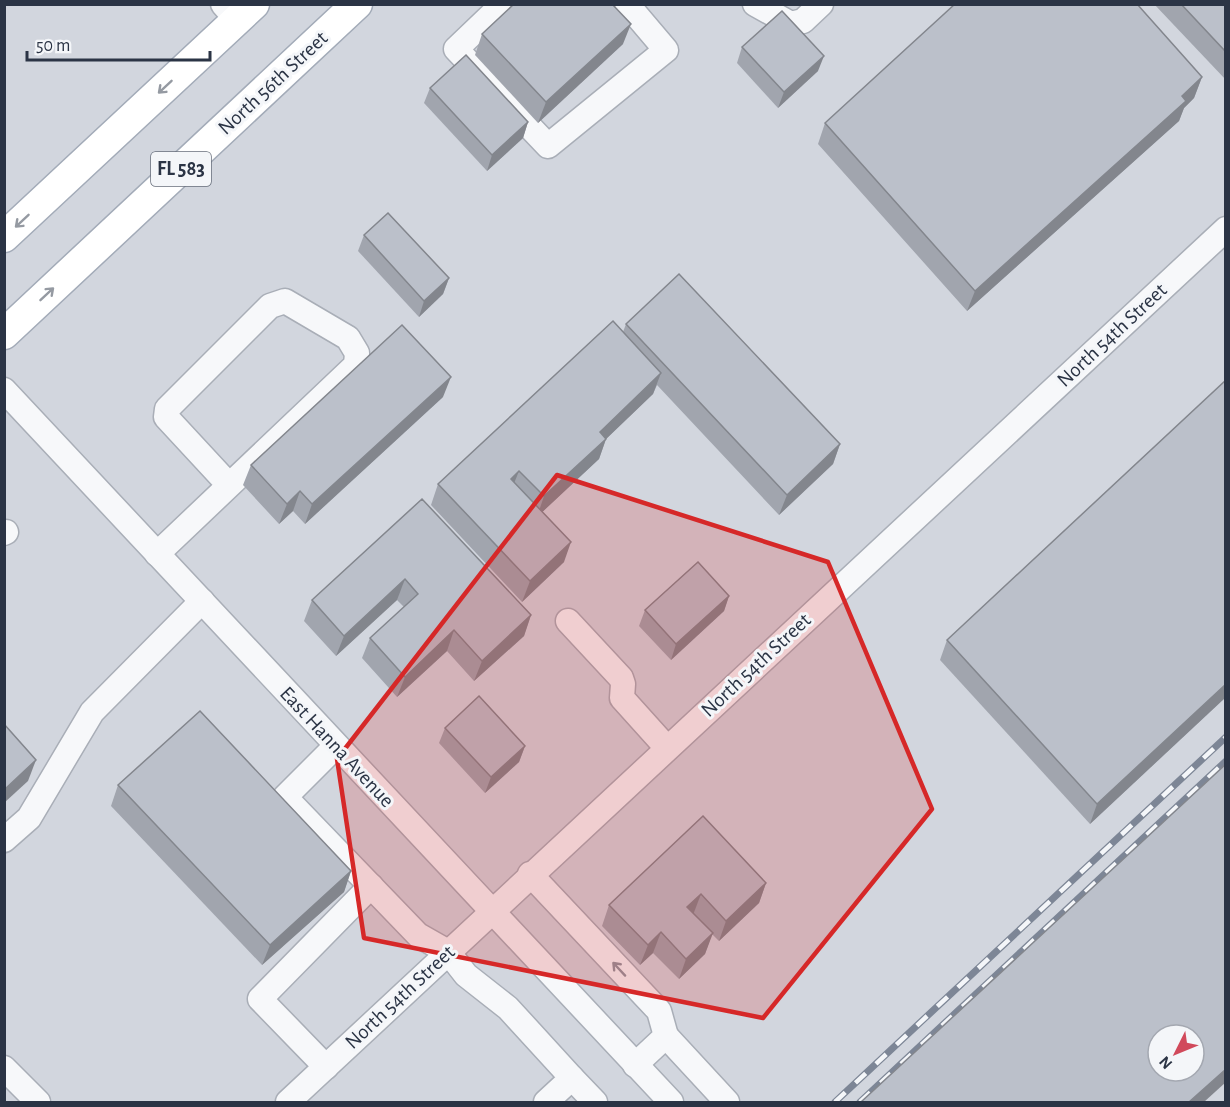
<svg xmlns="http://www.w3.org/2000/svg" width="1230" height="1107" font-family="'Alegreya Sans',sans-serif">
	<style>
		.built { fill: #d2d6de; fill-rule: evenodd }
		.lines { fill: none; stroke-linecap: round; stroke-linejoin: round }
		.minor-casing { stroke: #a9aeb7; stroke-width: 27 }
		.major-casing { stroke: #a3abb8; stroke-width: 33 }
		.minor { stroke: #f7f8fa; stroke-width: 24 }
		.major { stroke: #fff; stroke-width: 30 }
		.rail-casing { stroke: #7d8696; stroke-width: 7 }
		.rail { stroke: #f4f6f9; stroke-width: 4.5; stroke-dasharray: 14; stroke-linecap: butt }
		.wall { fill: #a1a5ae }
		.shaded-wall { fill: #83868d }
		.building { fill: #bbc0ca; stroke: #83868d; stroke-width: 1.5; fill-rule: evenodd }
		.oneway { stroke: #959aa2 }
		.oneway2 { stroke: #9196a0 }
		.marked { fill: #d62828; fill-opacity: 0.2; stroke: #d62828; stroke-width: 4.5; stroke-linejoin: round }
		.labels { text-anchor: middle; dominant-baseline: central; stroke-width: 6; stroke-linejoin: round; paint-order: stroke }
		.shield { fill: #f4f6f9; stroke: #676e7b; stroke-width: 1.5 }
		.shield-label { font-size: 20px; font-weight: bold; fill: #2b3445 }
		.street-label { font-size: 21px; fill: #2b3445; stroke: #f4f6f9 }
	</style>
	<rect width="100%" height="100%" fill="#e4e7ec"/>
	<path class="built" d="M5 5H1225V1102H5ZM1158 1035H1194V1071H1158Z"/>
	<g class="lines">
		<defs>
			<g id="minor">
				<polyline points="223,4 237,20"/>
				<polyline points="503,4 456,49 548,146 666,50 627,4"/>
				<polyline points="755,4 791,24 803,21 821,4"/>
				<polyline points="4,390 671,1102"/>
				<polyline points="4,533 6,532"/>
				<polyline points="157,554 356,365 357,353 348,338 285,301 270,306 167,409 166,417 229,485"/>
				<polyline points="568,621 621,678 623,684 622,698 667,748"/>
				<polyline points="336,746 285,797 418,935 448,952 466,975 508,1008 572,1078 546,1102"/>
				<polyline points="4,840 29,818 92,712 202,601"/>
				<polyline points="530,874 659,1011 666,1036 635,1065"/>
				<polyline points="666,1036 727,1102"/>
				<polyline points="326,1067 260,999 371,886"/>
				<polyline points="4,1068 38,1102"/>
				<polyline points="572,1078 595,1102"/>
				<polyline points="288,1102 1226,229"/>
			</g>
			<g id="major">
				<polyline points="4,237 254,4"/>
				<polyline points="4,334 357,4"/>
			</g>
		</defs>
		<use href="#minor" class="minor-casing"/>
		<use href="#major" class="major-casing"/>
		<use href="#minor" class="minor"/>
		<use href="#major" class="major"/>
		<defs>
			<g id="rail">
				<polyline points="835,1102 1226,737"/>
				<polyline points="860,1102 1226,761"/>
			</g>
		</defs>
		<use href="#rail" class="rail-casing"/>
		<use href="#rail" class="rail"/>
	</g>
	<g class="wall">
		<polygon points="1154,4 1226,4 1226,80"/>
		<polygon points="482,34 623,44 538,123 475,55"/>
		<polygon points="742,47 818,71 778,108 737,63"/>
		<polygon points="1202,77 1194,98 1184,108 1179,121 967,311 818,144 825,123"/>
		<polygon points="430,88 528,122 523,138 487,171 424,103"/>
		<polygon points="364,235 449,278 443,294 419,317 358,251"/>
		<polygon points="626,324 840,444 833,464 779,515 657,385 653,394 606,439 599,459 542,512 564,562 522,602 431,505 438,484 623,332"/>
		<polygon points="1226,380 1226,697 1090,824 940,660 947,640"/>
		<polygon points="443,397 305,524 293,511 279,524 243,485 251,465"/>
		<polygon points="422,499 531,615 524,636 474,681 447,651 397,697 362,658 370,638 404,607 397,600 336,656 304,621 312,600"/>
		<polygon points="729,596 724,611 671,660 639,626 645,610"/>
		<polygon points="445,728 525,746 519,762 485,793 439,743"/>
		<polygon points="118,785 351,871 344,892 262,965 111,806"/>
		<polygon points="766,883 759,903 719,941 712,934 705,954 679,979 653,953 640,965 602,926 609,905"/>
	</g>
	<g class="shaded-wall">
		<polygon points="631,24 623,44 538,123 546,102"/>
		<polygon points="824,56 818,71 778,108 784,92"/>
		<polygon points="1202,77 1194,98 1184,108 1179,121 967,311 975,291"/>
		<polygon points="528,122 523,138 487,171 492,155"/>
		<polygon points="449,278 443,294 419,317 424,301"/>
		<polygon points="661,373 653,394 605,440 606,439 599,459 537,517 544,496 600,432"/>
		<polygon points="451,377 443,397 305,524 312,504"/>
		<polygon points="840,444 833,464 779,515 787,495"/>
		<polygon points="519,471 511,491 511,479"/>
		<polygon points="300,491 293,511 279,524 287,504"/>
		<polygon points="571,542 564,562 522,602 530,581"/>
		<polygon points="405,579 397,600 336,656 344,636"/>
		<polygon points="729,596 724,611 671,660 676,644"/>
		<polygon points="531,615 524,636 474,681 482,661"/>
		<polygon points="454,630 447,651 397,697 405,677"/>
		<polygon points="1226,684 1226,697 1090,824 1097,804"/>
		<polygon points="525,746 519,762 485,793 491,777"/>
		<polygon points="36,760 28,781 4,803 4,790"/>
		<polygon points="351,871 344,892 262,965 270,945"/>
		<polygon points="766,883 759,903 719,941 726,921"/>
		<polygon points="701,894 693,915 687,907"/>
		<polygon points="661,932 653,953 640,965 648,945"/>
		<polygon points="713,933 705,954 679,979 686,959"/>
		<polygon points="1226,1069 1226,1082 1204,1102 1189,1102"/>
	</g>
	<g class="building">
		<polygon points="514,4 612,4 631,24 546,102 482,34"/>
		<polygon points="955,4 1137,4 1202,77 1182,96 1186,101 975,291 825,123"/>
		<polygon points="1181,4 1226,4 1226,52"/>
		<polygon points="782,11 824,56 784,92 742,47"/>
		<polygon points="466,55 528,122 492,155 430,88"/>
		<polygon points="388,213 449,278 424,301 364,235"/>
		<polygon points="679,274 840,444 787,495 626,324"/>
		<polygon points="613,321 661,373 600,432 606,439 544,496 519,471 511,479 571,542 530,581 438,484"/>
		<polygon points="402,325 451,377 312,504 300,491 287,504 251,465"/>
		<polygon points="1226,380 1226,684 1097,804 947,640"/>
		<polygon points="422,499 531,615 482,661 454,630 405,677 370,638 418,594 405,579 344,636 312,600"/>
		<polygon points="698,562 729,596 676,644 645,610"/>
		<polygon points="479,696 525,746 491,777 445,728"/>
		<polygon points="200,711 351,871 270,945 118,785"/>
		<polygon points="4,724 36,760 4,790"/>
		<path d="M1226 764V1069L1189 1102H861ZM1158 1035H1194V1071H1158Z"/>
		<polygon points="703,816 766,883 726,921 701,894 687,907 713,933 686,959 661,932 648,945 609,905"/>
	</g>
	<defs><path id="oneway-shaft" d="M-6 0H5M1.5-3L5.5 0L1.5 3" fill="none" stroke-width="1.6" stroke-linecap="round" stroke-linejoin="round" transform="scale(1.5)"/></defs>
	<g class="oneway">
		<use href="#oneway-shaft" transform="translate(165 87) rotate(137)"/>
		<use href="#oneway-shaft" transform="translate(22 221) rotate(137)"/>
		<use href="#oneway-shaft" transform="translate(47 294) rotate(-43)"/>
	</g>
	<use class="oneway2" href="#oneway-shaft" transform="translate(619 969) rotate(-133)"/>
	<path class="marked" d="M557 475 828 562 932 809 763 1018 364 938 337 759Z"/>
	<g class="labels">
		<rect class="shield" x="151" y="152" width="60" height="34" rx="4.5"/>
		<g class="shield-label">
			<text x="181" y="169">FL 583</text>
		</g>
		<g class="street-label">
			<text transform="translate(273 83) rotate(-43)">North 56th Street</text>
			<text transform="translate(1112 335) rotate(-43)">North 54th Street</text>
			<text transform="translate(756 665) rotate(-43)">North 54th Street</text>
			<text transform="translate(337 747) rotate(47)">East Hanna Avenue</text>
			<text transform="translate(400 997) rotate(-43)">North 54th Street</text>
		</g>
	</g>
	<rect width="1230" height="1107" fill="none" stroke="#2b3445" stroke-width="12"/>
	<g transform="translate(1176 1053) rotate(227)"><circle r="28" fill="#f4f6f9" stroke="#a4a8b1" stroke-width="1.5"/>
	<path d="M0-4.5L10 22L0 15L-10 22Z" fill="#d1495b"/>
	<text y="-9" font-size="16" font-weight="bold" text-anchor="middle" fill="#2b3445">N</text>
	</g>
	<path d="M27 51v9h183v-9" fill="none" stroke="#2b3445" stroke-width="3"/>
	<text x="36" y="51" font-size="18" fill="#2b3445" stroke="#f4f6f9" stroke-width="4.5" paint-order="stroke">50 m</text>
</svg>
